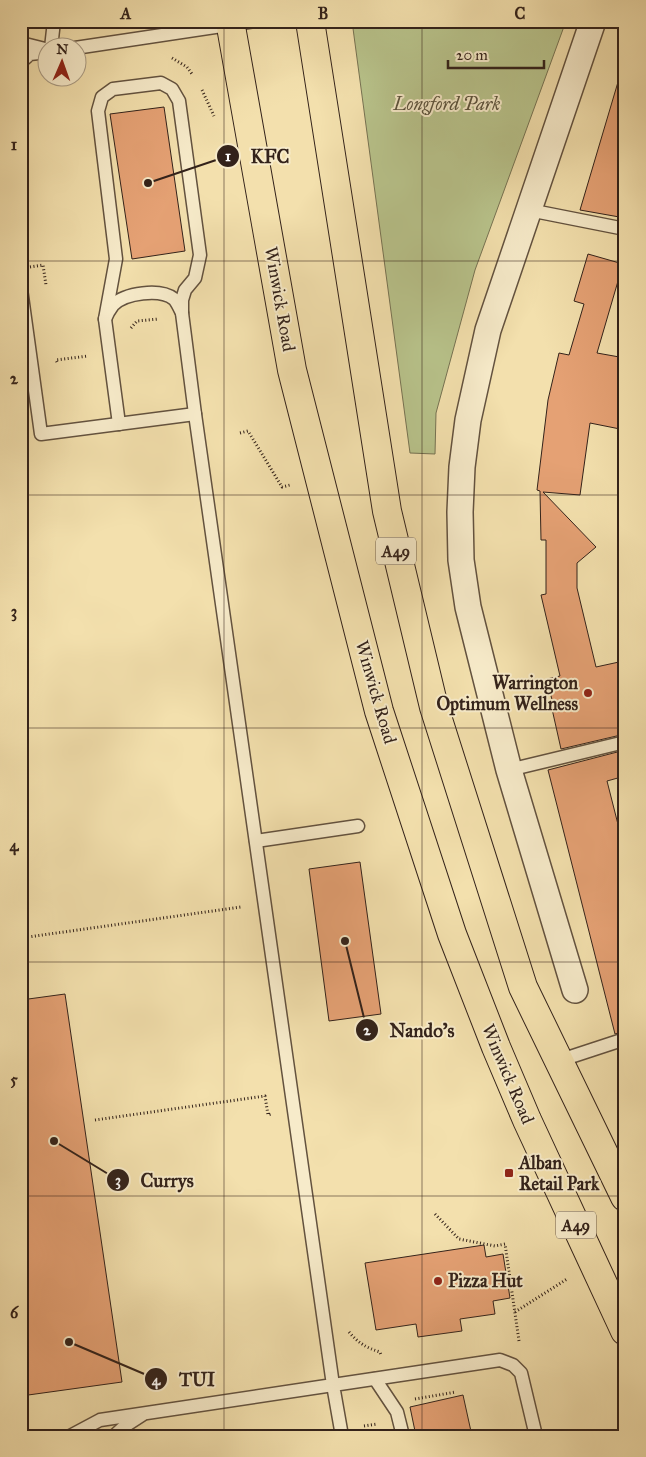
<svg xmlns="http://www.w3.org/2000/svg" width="646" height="1457" font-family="'IM FELL Great Primer',serif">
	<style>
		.green { fill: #b8c38b; stroke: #767252 }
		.building { fill: #e5a174; stroke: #33221a }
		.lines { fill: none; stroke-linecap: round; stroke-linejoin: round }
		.service-casing { stroke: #63523f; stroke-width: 15 }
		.minor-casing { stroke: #63523f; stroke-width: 28 }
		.trunk-casing { stroke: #33221a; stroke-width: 30 }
		.path { stroke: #33221a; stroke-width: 3; stroke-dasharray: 1 2.5; stroke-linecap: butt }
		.service { stroke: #f7ebca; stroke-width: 12 }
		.minor { stroke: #f7ebca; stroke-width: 25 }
		.trunk { stroke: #f3e0ad; stroke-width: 28 }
		.grid { fill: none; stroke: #33221a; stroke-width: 1; stroke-opacity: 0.55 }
		.poi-dot { fill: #8f2418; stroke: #f7ebca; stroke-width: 2 }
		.labels { text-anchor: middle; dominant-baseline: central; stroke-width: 4; stroke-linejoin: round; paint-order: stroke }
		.shield { fill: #f7ebca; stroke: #6e5e4f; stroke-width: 1 }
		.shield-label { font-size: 16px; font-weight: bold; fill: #33221a }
		.park-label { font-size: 18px; font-style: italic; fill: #5b523c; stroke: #f7ebca }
		.street-label { font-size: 18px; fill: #33221a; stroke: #f7ebca }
		.poi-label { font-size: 18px; font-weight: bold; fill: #33221a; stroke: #f7ebca; text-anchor: start }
		.leader { fill: none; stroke: #33221a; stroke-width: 2 }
		.callout-dot { fill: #33221a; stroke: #f7ebca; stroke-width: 2 }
		.mark-label { font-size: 15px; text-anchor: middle; font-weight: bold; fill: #fff }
		.callout-label { font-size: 19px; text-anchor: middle; font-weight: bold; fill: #33221a; stroke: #f7ebca; stroke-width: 4; stroke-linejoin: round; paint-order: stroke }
		.neatline { fill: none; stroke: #33221a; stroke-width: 2 }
		.grid-label { font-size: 16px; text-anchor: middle; font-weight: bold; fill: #33221a }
	</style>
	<rect width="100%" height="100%" fill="#f3e0ad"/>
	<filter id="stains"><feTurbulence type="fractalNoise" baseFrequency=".004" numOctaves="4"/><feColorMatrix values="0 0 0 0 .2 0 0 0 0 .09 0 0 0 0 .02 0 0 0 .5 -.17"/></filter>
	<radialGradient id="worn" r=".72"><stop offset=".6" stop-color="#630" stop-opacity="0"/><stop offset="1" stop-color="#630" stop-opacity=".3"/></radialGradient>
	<polygon class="green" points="352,21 566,21 475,270 436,413 435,454 410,453"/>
	<g class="building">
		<polygon points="618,82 625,83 625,218 580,210"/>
		<polygon points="164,107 185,251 132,259 110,114"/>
		<polygon points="588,254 623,264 597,353 625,358 625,430 590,423 580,495 543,492 596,547 577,563 577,588 596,667 619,662 625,685 625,734 561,749 550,700 552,700 547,679 560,676 541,595 546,594 546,540 541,540 540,491 537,490 548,400 559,353 569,355 584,304 574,301"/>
		<polygon points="625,750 625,776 607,781 625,852 625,1031 615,1034 548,770"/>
		<polygon points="360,862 381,1014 329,1021 309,869"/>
		<polygon points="65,994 122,1382 21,1396 21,1000"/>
		<polygon points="484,1245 486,1257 503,1254 510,1298 493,1301 495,1314 460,1319 462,1331 418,1337 416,1324 376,1330 365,1263"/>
		<polygon points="463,1395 472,1436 416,1436 410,1407"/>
	</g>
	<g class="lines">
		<defs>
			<g id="service">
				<polyline points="21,43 45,49"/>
				<polyline points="51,48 54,21"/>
				<polyline points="75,48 256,21"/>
				<polyline points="21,62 30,54 48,52"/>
				<polyline points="529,210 625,229"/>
				<polyline points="21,289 41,434 195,414"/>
				<polyline points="119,424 105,319 116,259 98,111 102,97 113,89 161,83 172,89 179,101 200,255 195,278 185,290 182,300 182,313"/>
				<polyline points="509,770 625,742"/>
				<polyline points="256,841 358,826"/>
				<polyline points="558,1061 625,1039"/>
				<polyline points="375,1379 397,1412 403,1436"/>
				<path d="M70 1436 100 1420 333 1385 195 414 182 313C180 309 177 302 174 299 160 288 125 293 113 305 110 309 107 314 105 319"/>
				<polyline points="114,1436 125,1426 142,1415"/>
				<polyline points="342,1436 333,1385 500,1360 513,1365 521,1373 536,1436"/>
			</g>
			<polyline id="minor" points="575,990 509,770 468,607 461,560 460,512 462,467 468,420 488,330 593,21"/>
			<g id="trunk">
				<polyline points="230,21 292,370 379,711 452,934 496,1047 527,1120 625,1331"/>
				<polyline points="310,21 387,511 434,707 523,987 625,1197"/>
			</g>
		</defs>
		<use href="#service" class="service-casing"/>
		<use href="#minor" class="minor-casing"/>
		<use href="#trunk" class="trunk-casing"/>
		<g class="path">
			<polyline points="172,58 187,67 192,74"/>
			<polyline points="202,90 214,116"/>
			<polyline points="30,267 43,265 46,285"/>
			<polyline points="131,328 137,321 159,319"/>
			<polyline points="57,362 56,360 88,356"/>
			<polyline points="240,433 248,431 282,487 290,485"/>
			<polyline points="21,463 26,462"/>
			<polyline points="21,938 241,907"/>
			<polyline points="95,1120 265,1096 268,1115 271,1114"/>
			<polyline points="435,1214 459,1239 495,1246 505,1244 519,1341 520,1342"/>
			<polyline points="515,1312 567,1279"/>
			<path d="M349 1332C358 1343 367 1348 380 1352L381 1355"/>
			<polyline points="415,1399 456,1392"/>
			<polyline points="364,1426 377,1424"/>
		</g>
		<use href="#service" class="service"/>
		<use href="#minor" class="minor"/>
		<use href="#trunk" class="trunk"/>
	</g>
	<path class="grid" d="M224 21V1436M422 21V1436M21 261H625M21 495H625M21 728H625M21 962H625M21 1196H625"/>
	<g class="poi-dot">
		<circle cx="588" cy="693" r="5"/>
		<rect x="504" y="1168" width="10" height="10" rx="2.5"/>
		<circle cx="438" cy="1281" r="5"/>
	</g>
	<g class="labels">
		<g class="shield">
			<rect x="376" y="537.5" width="40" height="27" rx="4"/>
			<rect x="556" y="1211.5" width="40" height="27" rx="4"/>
		</g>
		<g class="shield-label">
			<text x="396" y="551">A49</text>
			<text x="576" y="1225">A49</text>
		</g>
		<g class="park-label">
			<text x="447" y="104">Longford Park</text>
		</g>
		<g class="street-label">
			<text transform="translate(280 299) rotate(80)">Winwick Road</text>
			<text transform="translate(376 692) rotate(74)">Winwick Road</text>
			<text transform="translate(508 1074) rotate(67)">Winwick Road</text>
		</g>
		<g class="poi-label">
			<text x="578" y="683" text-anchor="end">Warrington<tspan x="578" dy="21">Optimum Wellness</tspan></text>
			<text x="519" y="1163">Alban<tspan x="519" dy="21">Retail Park</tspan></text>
			<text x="448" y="1281">Pizza Hut</text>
		</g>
	</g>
	<path class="leader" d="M148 183L228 156M345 941L367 1030M54 1141L118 1180M69 1342L156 1379"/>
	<g class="callout-dot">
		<circle cx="148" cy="183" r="5"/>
		<circle cx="345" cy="941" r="5"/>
		<circle cx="54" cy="1141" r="5"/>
		<circle cx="69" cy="1342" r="5"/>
		<circle cx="228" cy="156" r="12"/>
		<circle cx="367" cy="1030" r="12"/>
		<circle cx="118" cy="1180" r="12"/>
		<circle cx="156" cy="1379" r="12"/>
	</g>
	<g class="mark-label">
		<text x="228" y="161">1</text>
		<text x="367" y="1035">2</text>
		<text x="118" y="1185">3</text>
		<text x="156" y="1385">4</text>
	</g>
	<g class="callout-label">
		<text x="270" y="163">KFC</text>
		<text x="422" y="1037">Nando's</text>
		<text x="167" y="1187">Currys</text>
		<text x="197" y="1386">TUI</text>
	</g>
	<rect width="646" height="1457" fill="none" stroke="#f3e0ad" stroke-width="55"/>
	<g transform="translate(62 62) rotate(2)"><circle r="24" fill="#f7ebca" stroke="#a99b84"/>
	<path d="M0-4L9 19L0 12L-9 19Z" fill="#8f2418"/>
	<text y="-8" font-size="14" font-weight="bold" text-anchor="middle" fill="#33221a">N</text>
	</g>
	<path d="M448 60v8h96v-8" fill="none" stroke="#33221a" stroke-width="2.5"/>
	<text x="456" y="60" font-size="15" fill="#33221a" stroke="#f7ebca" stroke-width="4" paint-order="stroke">20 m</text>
	<rect x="28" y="28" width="590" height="1402" class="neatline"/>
	<g class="grid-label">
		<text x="126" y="19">A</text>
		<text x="323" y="19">B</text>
		<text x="520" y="19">C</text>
		<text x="14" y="150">1</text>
		<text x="14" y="384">2</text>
		<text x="14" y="617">3</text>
		<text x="14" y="851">4</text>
		<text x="14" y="1085">5</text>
		<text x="14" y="1318">6</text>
	</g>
	<rect width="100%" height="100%" filter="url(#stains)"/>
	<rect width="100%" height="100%" fill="url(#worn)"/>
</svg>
